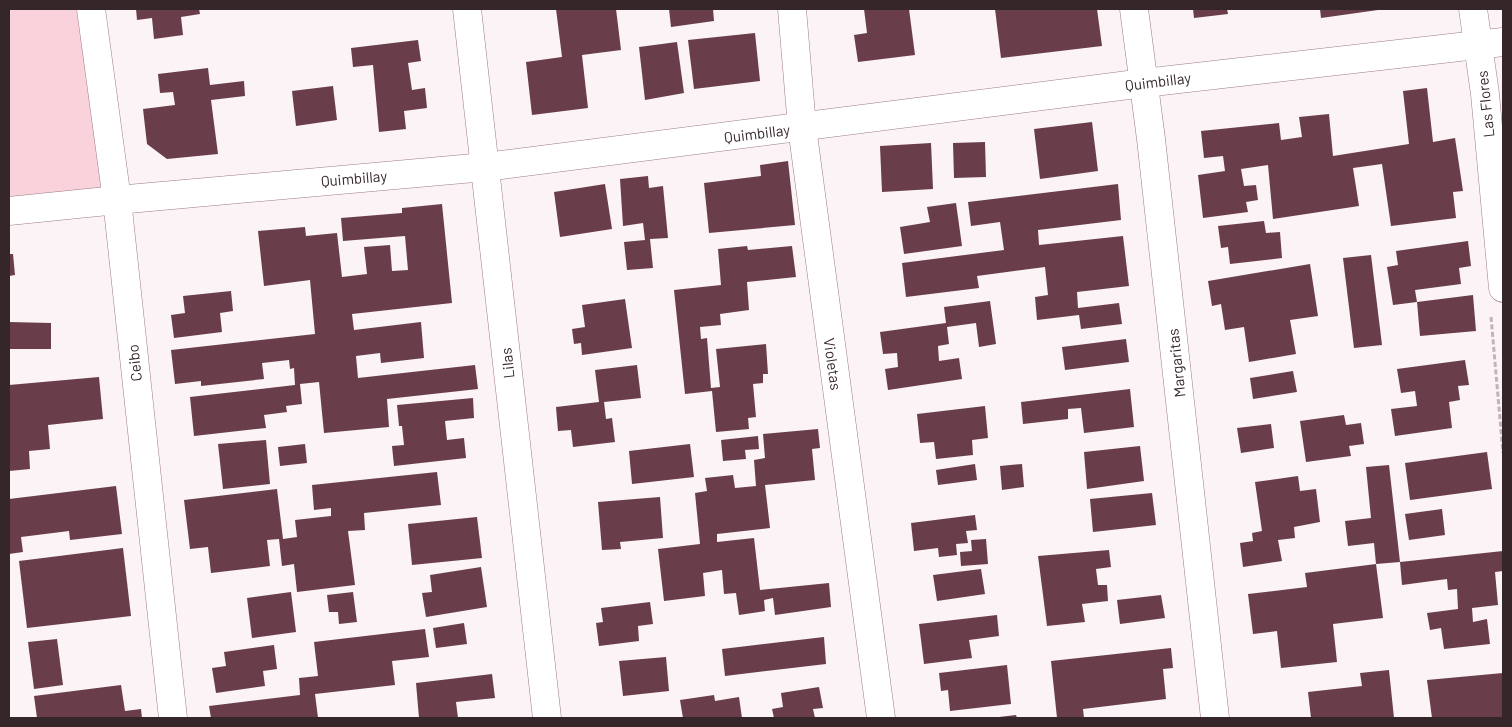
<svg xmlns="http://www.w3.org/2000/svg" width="1512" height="727" font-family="Barlow,sans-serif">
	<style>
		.green { fill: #f9d2db }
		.building { fill: #693e4a }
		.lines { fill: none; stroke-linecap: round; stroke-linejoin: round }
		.minor-casing { stroke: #9e7c84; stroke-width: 29 }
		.path { stroke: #bfb5b8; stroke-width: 3; stroke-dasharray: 5 2.5; stroke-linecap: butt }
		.minor { stroke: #fff; stroke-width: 28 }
		.labels { text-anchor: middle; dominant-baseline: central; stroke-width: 5; stroke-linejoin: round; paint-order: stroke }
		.street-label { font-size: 15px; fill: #342629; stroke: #fff }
	</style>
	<rect width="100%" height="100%" fill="#fbf3f5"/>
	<polygon class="green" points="9,9 91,9 117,200 9,211"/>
	<g class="building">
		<polygon points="136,9 199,9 200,14 181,17 183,35 154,39 152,18 137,20"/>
		<polygon points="556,9 616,9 621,50 582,55 588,108 532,115 526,62 562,57"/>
		<polygon points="669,9 713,9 714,21 671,27"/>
		<polygon points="864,9 909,9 915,55 858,62 854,35 867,33"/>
		<polygon points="995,9 1097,9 1102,46 1001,58"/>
		<polygon points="1193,9 1227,9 1228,14 1194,18"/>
		<polygon points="1320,9 1378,9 1378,10 1321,18"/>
		<polygon points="755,33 760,81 694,89 688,40"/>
		<polygon points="418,40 421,61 408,63 412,90 425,88 427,108 404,111 406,129 379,132 373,65 353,67 351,48"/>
		<polygon points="677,42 684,93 645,100 639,47"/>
		<polygon points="208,68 210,85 244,81 245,96 211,100 218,154 167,159 147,144 143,109 175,105 173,92 160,93 158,74"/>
		<polygon points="333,86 337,120 296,126 292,91"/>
		<polygon points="1427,88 1433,142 1455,138 1463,191 1453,192 1456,218 1391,226 1382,164 1353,168 1359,206 1273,219 1268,165 1241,169 1244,186 1256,185 1258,200 1246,202 1248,212 1203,218 1198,175 1225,171 1223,156 1204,158 1201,131 1279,123 1281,140 1302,137 1299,117 1329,114 1333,156 1409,144 1403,91"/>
		<polygon points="1092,122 1098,171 1040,179 1034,129"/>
		<polygon points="985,142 986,177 954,178 953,143"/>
		<polygon points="931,143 933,189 882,192 880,146"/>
		<polygon points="788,161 795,225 709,233 704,183 761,176 760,165"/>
		<polygon points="648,176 649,188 663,186 668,238 650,239 653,268 627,270 624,242 645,240 643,223 623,226 620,179"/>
		<polygon points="605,184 612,229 560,237 554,192"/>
		<polygon points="1118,184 1121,220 1038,230 1039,245 1123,236 1129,286 1077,292 1078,308 1119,303 1122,324 1081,329 1079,315 1037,320 1035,297 1048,295 1045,267 977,276 979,288 906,297 902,263 1004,250 1000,222 971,226 968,202"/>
		<polygon points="956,203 962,246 904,254 900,227 930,222 927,207"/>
		<polygon points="442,204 452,303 352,314 354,330 421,322 424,358 381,363 380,353 356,356 358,378 475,365 478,389 387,399 389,427 324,433 319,382 300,384 302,404 286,406 287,412 264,415 266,428 194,436 190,397 295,385 294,368 290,369 289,360 262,363 264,379 201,386 201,381 175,384 171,350 315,334 310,280 264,286 258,231 305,227 306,236 337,233 342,277 367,274 364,247 390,245 392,271 408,270 405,236 343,241 341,218 402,213 402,208"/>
		<polygon points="1264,221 1266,233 1280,232 1282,258 1230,264 1228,247 1221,248 1218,226"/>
		<polygon points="1468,241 1471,266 1459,268 1461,284 1415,290 1417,302 1393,305 1387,267 1398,265 1396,251"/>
		<polygon points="747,246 748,250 792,246 796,277 747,282 749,310 720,314 721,325 700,327 701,339 707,338 711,388 720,387 716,349 766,344 768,374 763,374 763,383 753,384 756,417 748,418 749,429 716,432 712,391 685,394 674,290 721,285 718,249"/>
		<polygon points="9,254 13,254 15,275 9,276"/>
		<polygon points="1371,255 1382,345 1354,348 1343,258"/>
		<polygon points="1310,264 1318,316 1290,320 1296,354 1249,362 1244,327 1225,330 1221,304 1212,306 1208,281"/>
		<polygon points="231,291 233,311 220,313 222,332 174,338 171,315 185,313 183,296"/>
		<polygon points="1473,295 1476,331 1420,336 1417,302"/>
		<polygon points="625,299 632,348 582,355 581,343 574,344 572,329 585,327 582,305"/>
		<polygon points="990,301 996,344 979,347 976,323 947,327 949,344 938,346 939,361 959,358 962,379 888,390 885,369 898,367 897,353 883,354 880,332 946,323 944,307"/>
		<polygon points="9,322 51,323 51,349 9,349"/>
		<polygon points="1126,339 1129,362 1065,370 1062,347"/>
		<polygon points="1465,360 1469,385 1458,386 1460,400 1449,402 1452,428 1395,436 1391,409 1417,406 1415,391 1401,393 1397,369"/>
		<polygon points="637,365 641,398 604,402 606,419 612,418 615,442 573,447 571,430 558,431 556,407 599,402 595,370"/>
		<polygon points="1293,371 1297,392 1253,399 1250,378"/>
		<polygon points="99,377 103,419 48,425 50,449 29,451 30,469 9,471 9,385"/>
		<polygon points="1130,389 1134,427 1084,433 1081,408 1068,409 1068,419 1023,424 1021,402"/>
		<polygon points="473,398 474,418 445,421 447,440 464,438 466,458 394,466 392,446 404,445 402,426 399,426 397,405"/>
		<polygon points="985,406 988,438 972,440 973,455 936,459 934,442 920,443 917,414"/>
		<polygon points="1344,415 1346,425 1361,423 1364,444 1349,446 1351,456 1306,462 1300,421"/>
		<polygon points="1271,424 1274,448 1241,453 1237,428"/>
		<polygon points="818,429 820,448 812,449 815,480 765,485 770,528 717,534 717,542 754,538 760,590 829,583 831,607 775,615 773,598 764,600 765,611 739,615 736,593 724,594 722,570 703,573 705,596 664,601 658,549 700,544 695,493 707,491 705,478 733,475 735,488 756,486 754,460 765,458 763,434"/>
		<polygon points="758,436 759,449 745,450 746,459 723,461 721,440"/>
		<polygon points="266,440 270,484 223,489 218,444"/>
		<polygon points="305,444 307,463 280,466 278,447"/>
		<polygon points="690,444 694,477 632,484 629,451"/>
		<polygon points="1140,446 1144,481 1087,489 1084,452"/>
		<polygon points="1487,452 1492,489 1410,500 1405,463"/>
		<polygon points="975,464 977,480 938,485 936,470"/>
		<polygon points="1022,464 1024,487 1002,490 1000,466"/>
		<polygon points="1389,465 1400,562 1376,564 1374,543 1348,546 1345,521 1371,518 1366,467"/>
		<polygon points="437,472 441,505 364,513 365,530 348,531 355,585 297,592 294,564 282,566 279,539 267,540 270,566 211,573 208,547 190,549 184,500 277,489 283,539 297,537 295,520 331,516 331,508 314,510 312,485"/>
		<polygon points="1298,476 1300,491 1316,489 1320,522 1294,527 1295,538 1278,540 1282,561 1243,567 1240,543 1253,541 1252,533 1262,531 1255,482"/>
		<polygon points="116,486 122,534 70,540 69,531 21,537 23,552 9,554 9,499"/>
		<polygon points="1152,493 1156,525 1093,532 1090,499"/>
		<polygon points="660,497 663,538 620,542 621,549 602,550 598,502"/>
		<polygon points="1442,509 1445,535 1409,540 1405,514"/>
		<polygon points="975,515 977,530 966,531 968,543 956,544 957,555 939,557 938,548 914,551 911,523"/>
		<polygon points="477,517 482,558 412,565 408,524"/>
		<polygon points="986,539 988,564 961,566 960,552 972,551 971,540"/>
		<polygon points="123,548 131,616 27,628 19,561"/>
		<polygon points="1109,550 1111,567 1096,569 1098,585 1107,585 1108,601 1082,604 1085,622 1047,626 1038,556"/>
		<polygon points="1503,551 1503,571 1495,572 1498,605 1472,608 1473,622 1487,619 1490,644 1444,649 1441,628 1430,630 1427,613 1458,609 1457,589 1448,590 1447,579 1402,585 1400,562"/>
		<polygon points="1376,564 1383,618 1333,624 1337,662 1281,668 1277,631 1253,634 1248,594 1307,587 1305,573"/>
		<polygon points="481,567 487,607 426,617 422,593 432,592 430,575"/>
		<polygon points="981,569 985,594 937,601 933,575"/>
		<polygon points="291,592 296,632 252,638 247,598"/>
		<polygon points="353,592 357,622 339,624 338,612 329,612 327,595"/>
		<polygon points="1161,595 1165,618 1120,624 1117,600"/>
		<polygon points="650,602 653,624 638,626 639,641 599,646 596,623 603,622 601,608"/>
		<polygon points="997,615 999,636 969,640 972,658 924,664 919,624"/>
		<polygon points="464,623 467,644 436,648 433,628"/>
		<polygon points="425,629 429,657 392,661 395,685 315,694 318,718 211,718 209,706 300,695 299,678 318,676 314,642"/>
		<polygon points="824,637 826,664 725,676 722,649"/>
		<polygon points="57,639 63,685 34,689 28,642"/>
		<polygon points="274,645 277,669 263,671 265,686 216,693 212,668 226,666 224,652"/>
		<polygon points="1171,648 1173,668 1163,669 1166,699 1083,709 1084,718 1057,718 1051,661"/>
		<polygon points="666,657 669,691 623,696 619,661"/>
		<polygon points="1007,665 1011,704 950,711 948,690 941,691 939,673"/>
		<polygon points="1389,670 1394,718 1311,718 1308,692 1362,686 1360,673"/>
		<polygon points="1503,673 1503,718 1432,718 1427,680"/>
		<polygon points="492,674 495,698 456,702 458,718 419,718 416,683"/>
		<polygon points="121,685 125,711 141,709 142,718 37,718 34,696"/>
		<polygon points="819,687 823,708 813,709 815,718 774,718 772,709 783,707 781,693"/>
		<polygon points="714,695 715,701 739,697 742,718 683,718 680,700"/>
		<polygon points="1016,715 1017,718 999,718 999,717"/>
	</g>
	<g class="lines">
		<defs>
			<g id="minor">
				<polyline points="91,9 117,200 173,718"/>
				<polyline points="467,9 547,718"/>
				<polyline points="792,9 802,127 881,718"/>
				<polyline points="1134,9 1151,139 1215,718"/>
				<polyline points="1473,9 1485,94 1503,288"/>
				<polyline points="9,211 117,200 485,167 1144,83 1503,42"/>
			</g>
		</defs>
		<use href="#minor" class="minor-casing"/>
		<polyline class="path" points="1491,317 1503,453"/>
		<use href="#minor" class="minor"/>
	</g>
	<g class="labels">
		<g class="street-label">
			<text transform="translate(1158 81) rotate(-7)">Quimbillay</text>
			<text transform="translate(1485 104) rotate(-96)">Las Flores</text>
			<text transform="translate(757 133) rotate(-7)">Quimbillay</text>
			<text transform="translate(354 178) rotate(-5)">Quimbillay</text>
			<text transform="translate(134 363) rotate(-96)">Ceibo</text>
			<text transform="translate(507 363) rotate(-96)">Lilas</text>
			<text transform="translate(1176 363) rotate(-96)">Margaritas</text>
			<text transform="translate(833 364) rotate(82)">Violetas</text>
		</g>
	</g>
	<rect width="1512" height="727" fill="none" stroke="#342629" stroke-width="20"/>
</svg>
